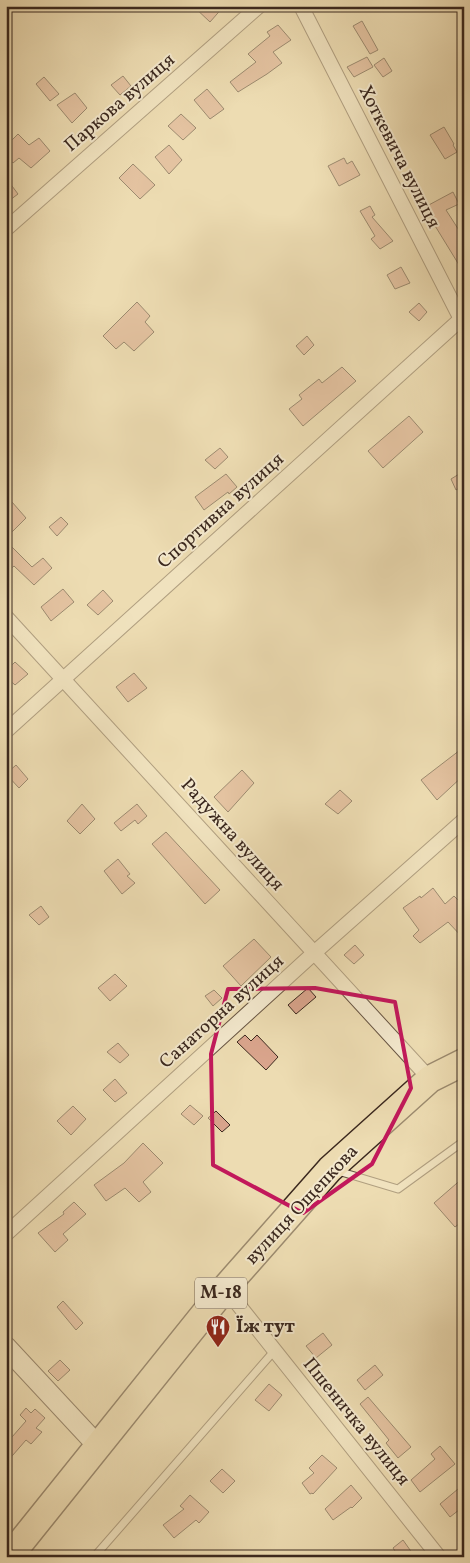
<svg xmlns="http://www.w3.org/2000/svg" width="470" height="1563" font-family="Vollkorn,serif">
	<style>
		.building { fill: #daa58d; stroke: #3b281e }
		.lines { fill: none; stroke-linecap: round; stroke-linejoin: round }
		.lane-casing { stroke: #685543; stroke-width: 9 }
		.street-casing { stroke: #685543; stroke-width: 16 }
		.secondary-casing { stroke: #3b281e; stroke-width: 22 }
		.highway-casing { stroke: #3b281e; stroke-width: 29 }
		.lane { stroke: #f3e8cd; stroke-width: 7 }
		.street { stroke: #f3e8cd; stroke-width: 14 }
		.secondary { stroke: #f3e8cd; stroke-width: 20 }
		.highway { stroke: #eddcb2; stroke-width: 26 }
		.marked { fill: none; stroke: #c2185b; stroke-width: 4; stroke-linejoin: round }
		.labels { text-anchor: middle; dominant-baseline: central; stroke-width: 4; stroke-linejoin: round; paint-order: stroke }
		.shield { fill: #f3e8cd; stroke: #726252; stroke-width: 1 }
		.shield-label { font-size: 18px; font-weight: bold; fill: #3b281e }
		.street-label { font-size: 19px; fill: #3b281e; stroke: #f3e8cd }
		.poi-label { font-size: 19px; font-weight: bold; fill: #3b281e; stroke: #f3e8cd; text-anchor: start }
	</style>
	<rect width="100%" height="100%" fill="#eddcb2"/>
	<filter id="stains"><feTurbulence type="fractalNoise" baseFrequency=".004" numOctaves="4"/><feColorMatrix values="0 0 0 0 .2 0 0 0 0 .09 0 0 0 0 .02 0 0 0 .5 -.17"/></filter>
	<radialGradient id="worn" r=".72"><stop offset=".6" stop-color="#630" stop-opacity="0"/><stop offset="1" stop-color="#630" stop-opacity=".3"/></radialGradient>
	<g class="building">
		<polygon points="193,6 224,6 210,22"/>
		<polygon points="362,21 378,50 370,54 353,26"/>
		<polygon points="278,25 291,40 273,52 282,63 267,74 238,92 230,82 256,62 248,54 270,36 267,32"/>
		<polygon points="367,57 373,67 354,77 347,67"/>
		<polygon points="384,58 392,71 383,77 374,65"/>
		<polygon points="123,76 131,86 120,95 111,85"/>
		<polygon points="44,77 59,94 50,101 36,84"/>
		<polygon points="207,89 224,109 210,119 194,100"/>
		<polygon points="75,93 87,108 72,123 57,105"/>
		<polygon points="181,114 196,128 183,140 168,126"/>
		<polygon points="444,127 454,144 453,145 457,152 445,159 430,135"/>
		<polygon points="18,134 29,145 39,138 50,151 31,168 19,158 13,163 6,156 6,146"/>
		<polygon points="169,145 182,160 169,174 155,157"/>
		<polygon points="344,158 347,164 352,161 360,175 339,186 328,166"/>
		<polygon points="133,164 155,185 140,199 119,178"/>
		<polygon points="6,178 18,194 6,203"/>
		<polygon points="453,192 459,204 446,210 464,238 464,273 429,216 430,215 425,207"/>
		<polygon points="370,206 375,215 372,217 393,241 380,249 371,239 375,236 360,211"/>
		<polygon points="401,267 410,283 395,289 387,275"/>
		<polygon points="137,302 150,316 145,322 154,332 134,351 124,342 116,349 103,336"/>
		<polygon points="419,303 427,312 419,321 409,312"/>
		<polygon points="307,336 314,345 304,355 296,346"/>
		<polygon points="342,367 356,381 303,426 289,409 302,399 299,395 319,379 322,383"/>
		<polygon points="409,416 423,432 383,468 368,451"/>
		<polygon points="220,448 228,457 215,469 205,460"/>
		<polygon points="464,471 464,485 456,490 451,479"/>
		<polygon points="226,474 237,487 229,494 228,492 204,510 195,497"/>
		<polygon points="12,502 26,518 6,538 6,506"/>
		<polygon points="61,517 68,524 57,536 49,527"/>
		<polygon points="6,541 32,567 43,558 52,568 34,585 14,566 6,573"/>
		<polygon points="63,589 74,602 51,621 41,607"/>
		<polygon points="103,590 113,601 98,615 87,605"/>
		<polygon points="15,662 28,674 15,685 6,677 6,671"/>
		<polygon points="134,673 147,688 128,702 116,687"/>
		<polygon points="464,747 464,775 437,800 421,780"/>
		<polygon points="16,765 28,779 19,788 6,774"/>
		<polygon points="242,770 254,783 228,812 214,797"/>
		<polygon points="340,790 352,801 338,814 325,804"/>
		<polygon points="82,804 95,819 80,834 67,821"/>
		<polygon points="137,804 147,816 138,824 135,820 121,831 114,823"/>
		<polygon points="166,832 220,890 205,904 152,844"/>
		<polygon points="118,859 130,874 127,876 135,883 122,894 104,871"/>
		<polygon points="433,888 445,904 454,896 464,906 464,939 448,922 420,943 413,936 419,930 403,908 420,896 421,898"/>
		<polygon points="41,906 49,917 39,925 29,915"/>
		<polygon points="254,939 271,957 241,986 223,966"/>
		<polygon points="355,945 364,955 354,964 344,955"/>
		<polygon points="115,974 127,986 110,1001 98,988"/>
		<polygon points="308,988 316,997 296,1014 288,1005"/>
		<polygon points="214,990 222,998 213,1006 205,996"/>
		<polygon points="245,1035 251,1041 257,1035 278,1057 266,1070 237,1042"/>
		<polygon points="118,1043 129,1055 120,1063 107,1052"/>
		<polygon points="115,1079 127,1093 115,1102 103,1090"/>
		<polygon points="190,1105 203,1116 194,1125 181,1114"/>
		<polygon points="73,1106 86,1119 71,1135 57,1121"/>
		<polygon points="216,1111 230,1125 222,1132 208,1118"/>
		<polygon points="143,1143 163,1163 143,1182 151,1192 139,1202 125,1188 106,1201 94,1185 124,1163"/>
		<polygon points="464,1177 464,1220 455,1227 434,1203"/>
		<polygon points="74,1202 86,1214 63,1234 68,1240 55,1252 38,1233 64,1214 63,1212"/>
		<polygon points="63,1301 83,1323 76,1330 57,1307"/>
		<polygon points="323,1333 332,1345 316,1358 306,1346"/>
		<polygon points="60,1360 70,1370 58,1381 48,1371"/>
		<polygon points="375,1365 383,1375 365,1390 357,1380"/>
		<polygon points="269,1384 282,1395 269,1411 255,1400"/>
		<polygon points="368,1397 411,1447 398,1458 386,1443 389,1440 360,1404"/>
		<polygon points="26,1408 31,1413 35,1409 45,1418 36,1428 42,1432 31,1444 26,1440 6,1463 6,1432 12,1437 26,1421 20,1415"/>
		<polygon points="440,1446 455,1464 420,1492 411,1480 435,1459 431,1454"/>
		<polygon points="322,1455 337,1468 313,1494 312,1493 310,1494 302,1483 314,1473 309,1468"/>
		<polygon points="222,1469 235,1481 223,1493 210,1481"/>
		<polygon points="464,1484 464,1506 450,1517 440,1504"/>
		<polygon points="351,1485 362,1498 352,1508 351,1507 333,1520 325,1509"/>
		<polygon points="190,1495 209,1512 199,1523 196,1520 174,1538 163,1525 184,1509 180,1506"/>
		<polygon points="403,1540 415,1557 399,1557 393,1548"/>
	</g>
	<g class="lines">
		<defs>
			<g id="lane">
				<polyline points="338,1171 398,1189 464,1141"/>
				<polyline points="94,1557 275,1350"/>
			</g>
			<g id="street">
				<polyline points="301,6 464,325"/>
				<polyline points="6,229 259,6"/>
				<polyline points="6,617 430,1079"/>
				<polyline points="6,731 461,319"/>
				<polyline points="6,1234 314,953 464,820"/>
				<polyline points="225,1288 439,1557"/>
			</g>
			<polyline id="secondary" points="6,1347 98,1446"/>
			<polyline id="highway" points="9,1557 225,1288 330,1169 430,1079 464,1062"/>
		</defs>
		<use href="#lane" class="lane-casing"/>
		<use href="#street" class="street-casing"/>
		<use href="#secondary" class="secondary-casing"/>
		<use href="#highway" class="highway-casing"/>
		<use href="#lane" class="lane"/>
		<use href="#street" class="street"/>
		<use href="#secondary" class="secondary"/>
		<use href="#highway" class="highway"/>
	</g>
	<path d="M0 0H470V1563H0ZM315 988 395 1002 411 1088 372 1164 303 1213 213 1165 211 1054 228 989Z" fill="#eddcb2" fill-opacity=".55" fill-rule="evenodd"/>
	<path class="marked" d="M315 988 395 1002 411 1088 372 1164 303 1213 213 1165 211 1054 228 989Z"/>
	<defs>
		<symbol id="restaurant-pin" viewBox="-11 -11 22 30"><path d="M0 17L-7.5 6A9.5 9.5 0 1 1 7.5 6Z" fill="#8f2418" stroke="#f3e8cd"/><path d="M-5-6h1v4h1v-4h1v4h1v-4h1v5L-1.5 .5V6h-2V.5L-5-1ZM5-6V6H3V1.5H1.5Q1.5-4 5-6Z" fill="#fff"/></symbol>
	</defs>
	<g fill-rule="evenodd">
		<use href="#restaurant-pin" x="204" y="1313" width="28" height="38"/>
	</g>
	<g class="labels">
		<rect class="shield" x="195" y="1277.5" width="52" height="31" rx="4"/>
		<g class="shield-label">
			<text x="221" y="1293">М-18</text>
		</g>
		<g class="street-label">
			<text transform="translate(120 103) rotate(-41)">Паркова вулиця</text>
			<text transform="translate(399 157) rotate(63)">Хоткевича вулиця</text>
			<text transform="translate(221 511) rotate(-42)">Спортивна вулиця</text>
			<text transform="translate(232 835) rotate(48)">Радужна вулиця</text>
			<text transform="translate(222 1012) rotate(-42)">Санаторна вулиця</text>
			<text transform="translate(302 1205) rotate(-47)">вулиця Ощепкова</text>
			<text transform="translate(356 1422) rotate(51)">Пшеничка вулиця</text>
		</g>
		<g class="poi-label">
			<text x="236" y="1327">Їж тут</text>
		</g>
	</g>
	<rect width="470" height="1563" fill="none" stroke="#eddcb2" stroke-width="25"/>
	<rect x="8" y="8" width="455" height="1548" fill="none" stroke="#3b281e" stroke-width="2.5"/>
	<rect x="12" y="12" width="445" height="1538" fill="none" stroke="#3b281e"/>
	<rect width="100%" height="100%" filter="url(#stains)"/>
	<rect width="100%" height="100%" fill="url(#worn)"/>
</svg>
